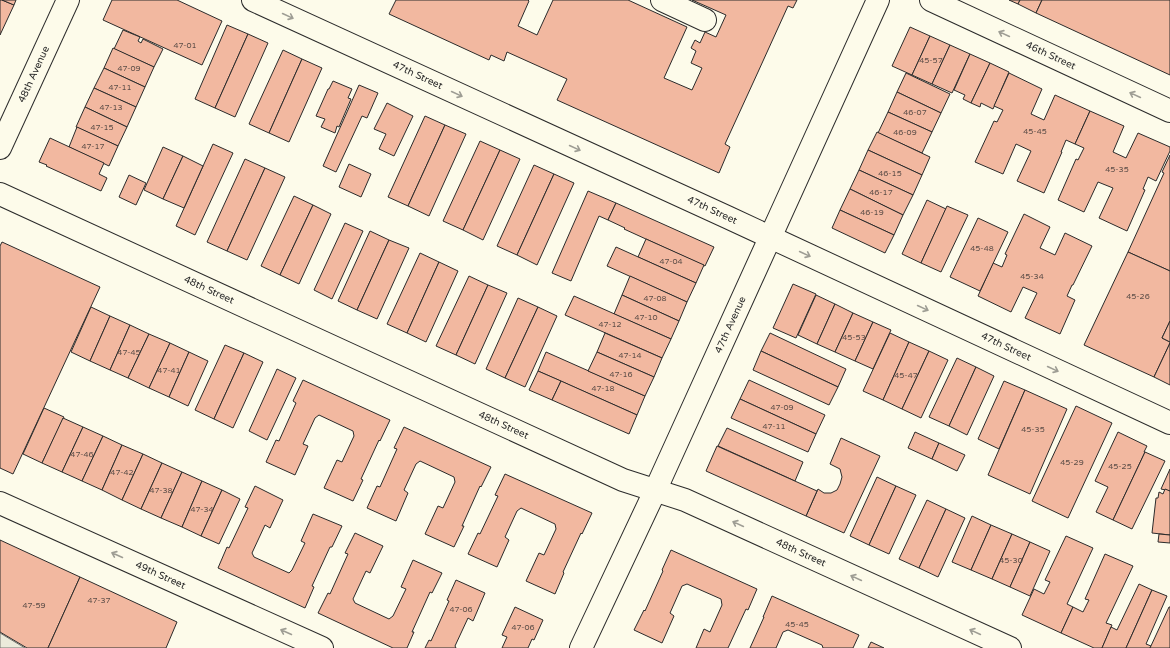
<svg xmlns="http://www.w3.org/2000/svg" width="1170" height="648" font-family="'Varela Round',sans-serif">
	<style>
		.green { fill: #ecebdb; stroke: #74746e }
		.building { fill: #f2b8a0; stroke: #2b2b2b }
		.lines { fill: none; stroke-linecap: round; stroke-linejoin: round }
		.minor-casing { stroke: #2b2b2b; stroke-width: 24 }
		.minor { stroke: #fdfbea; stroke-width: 22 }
		.oneway { stroke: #9e9d94 }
		.labels { text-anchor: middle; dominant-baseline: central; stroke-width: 3; stroke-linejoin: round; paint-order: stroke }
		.number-label { font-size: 8px; fill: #5d4e48 }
		.street-label { font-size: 10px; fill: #2b2b2b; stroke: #fdfbea }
	</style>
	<rect width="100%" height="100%" fill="#fdfbea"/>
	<polygon class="green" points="0,633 25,648 0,648"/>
	<g class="building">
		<polygon points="0,0 2,0 14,5 0,35"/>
		<polygon points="2,0 16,0 14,5"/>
		<polygon points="112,0 177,0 222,21 202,65 103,20"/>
		<polygon points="396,0 528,0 529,1 518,26 537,35 553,0 628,0 687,27 664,78 692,90 702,68 691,63 696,51 691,48 695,40 700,43 705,32 716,37 726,15 692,0 797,0 793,8 788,6 758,72 725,144 730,147 719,173 557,100 567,79 507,52 504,61 491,55 489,60 389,14"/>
		<polygon points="1009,0 1020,0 1018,4"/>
		<polygon points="1020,0 1042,0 1036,13 1018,4"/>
		<polygon points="1042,0 1170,0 1170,75 1036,13"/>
		<polygon points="227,25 248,34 215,108 195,99"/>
		<polygon points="910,27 930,36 912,75 892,66"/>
		<polygon points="123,30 140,37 138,41 141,43 143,39 163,49 154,67 114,49"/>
		<polygon points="248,34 268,43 235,117 215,108"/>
		<polygon points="930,36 950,45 932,84 912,75"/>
		<polygon points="950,45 970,54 952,93 932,84"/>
		<polygon points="113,48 154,67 145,87 104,68"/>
		<polygon points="283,50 302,59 269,133 249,124"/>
		<polygon points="970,54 990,63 971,103 963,99 965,95 954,90"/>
		<polygon points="302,59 322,68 289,142 269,133"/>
		<polygon points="990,63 1009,72 993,109 981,103 980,107 971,103"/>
		<polygon points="104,68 145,87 136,107 94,88"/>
		<polygon points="906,73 950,94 941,113 897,92"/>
		<polygon points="1009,73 1042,89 1031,114 1044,120 1055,95 1090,111 1075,144 1066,140 1061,152 1062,152 1044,193 1017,181 1031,151 1016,144 1003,174 975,162 994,121 997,122 1003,110 994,106"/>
		<polygon points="333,81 352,89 348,98 351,99 339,127 337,126 335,133 321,127 325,119 316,116 328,89 329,89"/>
		<polygon points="359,85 378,93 367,118 362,116 336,172 323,166"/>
		<polygon points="94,88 136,107 127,127 85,107"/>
		<polygon points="897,92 941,113 932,132 888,112"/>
		<polygon points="387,103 413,116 394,156 379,149 386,134 374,129"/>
		<polygon points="85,107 127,127 118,146 76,127"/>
		<polygon points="1090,111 1124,126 1113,152 1126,158 1138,133 1170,147 1170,151 1156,181 1148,177 1143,189 1145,190 1127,231 1099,218 1113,188 1098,182 1084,212 1058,200 1076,159 1078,160 1084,148 1075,144"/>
		<polygon points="888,112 932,132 922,153 878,133"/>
		<polygon points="425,116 445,125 408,206 388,197"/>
		<polygon points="445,125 466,134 429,216 408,206"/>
		<polygon points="77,127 118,146 109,166 69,147"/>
		<polygon points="877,132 930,157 922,175 868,150"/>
		<polygon points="50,138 104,163 99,174 107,178 101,191 46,166 47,165 39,162"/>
		<polygon points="480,141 500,150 463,230 443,221"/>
		<polygon points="213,144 233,153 195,235 176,226"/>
		<polygon points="163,147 183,156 163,199 144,190"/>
		<polygon points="500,150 520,159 483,240 463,230"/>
		<polygon points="868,150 922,175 913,195 859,170"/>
		<polygon points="1170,155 1170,271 1128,252 1164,173 1162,172"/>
		<polygon points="183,156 203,166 184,208 163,199"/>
		<polygon points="245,159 265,168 227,251 207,242"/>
		<polygon points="349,164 371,174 361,197 339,187"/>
		<polygon points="534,165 554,174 517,255 497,246"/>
		<polygon points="265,168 285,177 247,260 227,251"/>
		<polygon points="859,170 913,195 903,215 850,189"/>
		<polygon points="554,174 574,183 537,265 517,255"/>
		<polygon points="129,175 146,183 136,205 119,197"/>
		<polygon points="850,189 903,215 894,235 840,210"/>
		<polygon points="588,191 616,203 608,220 599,216 571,281 552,273"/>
		<polygon points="294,196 313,205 280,275 261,266"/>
		<polygon points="927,200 946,209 921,263 902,254"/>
		<polygon points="616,203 714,247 705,266 624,229 625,228 608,220"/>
		<polygon points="313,205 331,214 299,284 280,275"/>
		<polygon points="947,206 968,215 941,272 921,263"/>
		<polygon points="840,210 894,235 885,253 832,228"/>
		<polygon points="1024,214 1050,227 1040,248 1055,255 1065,233 1092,246 1073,285 1072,285 1067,296 1075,300 1060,334 1025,318 1037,293 1023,287 1011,312 978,296 993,263 1002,267 1007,255 1005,254"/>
		<polygon points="978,218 1008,232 980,291 950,277"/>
		<polygon points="345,223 363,231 332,299 314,290"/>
		<polygon points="370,231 389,240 357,310 338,301"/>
		<polygon points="646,239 704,265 696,283 638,257"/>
		<polygon points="389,240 409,248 377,319 357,310"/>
		<polygon points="2,242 100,287 13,474 0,468 0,246"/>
		<polygon points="616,247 696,283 687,302 607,266"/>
		<polygon points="1128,252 1170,271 1170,321 1162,338 1170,342 1170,343 1154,377 1084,345"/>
		<polygon points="420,253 439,262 407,333 387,324"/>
		<polygon points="439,262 458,271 426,342 407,333"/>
		<polygon points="469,276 488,285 456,355 436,346"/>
		<polygon points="630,276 687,302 679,321 622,295"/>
		<polygon points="793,284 816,294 796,338 773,328"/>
		<polygon points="488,285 507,293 475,364 456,355"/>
		<polygon points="622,295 679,321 671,339 614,314"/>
		<polygon points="816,295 835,304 817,344 798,335"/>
		<polygon points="574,296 671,339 662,358 565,315"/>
		<polygon points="518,298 538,307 505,378 486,369"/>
		<polygon points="835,304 853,313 835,352 817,344"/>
		<polygon points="91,307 110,316 90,361 71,352"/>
		<polygon points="538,307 557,316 525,387 505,378"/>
		<polygon points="853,313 873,322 855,361 835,352"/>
		<polygon points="110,316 130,325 110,370 90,361"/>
		<polygon points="1170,321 1170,342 1162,338"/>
		<polygon points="873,322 891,330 873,369 855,361"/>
		<polygon points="130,325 149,334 128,378 110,370"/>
		<polygon points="605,333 662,358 654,377 597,352"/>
		<polygon points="770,333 846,369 838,387 761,351"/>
		<polygon points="890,333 909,342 883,400 863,391"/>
		<polygon points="149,334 170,343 149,388 128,378"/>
		<polygon points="909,342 929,351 902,409 883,400"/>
		<polygon points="170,343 189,352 169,397 149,388"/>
		<polygon points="1170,343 1170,385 1154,377"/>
		<polygon points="225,345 244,353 214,419 195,410"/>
		<polygon points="761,351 838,387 829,405 753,370"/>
		<polygon points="929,351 948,360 921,418 902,409"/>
		<polygon points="189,352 208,361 188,406 169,397"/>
		<polygon points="546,352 645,396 637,415 538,371"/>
		<polygon points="597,352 654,377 645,396 588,371"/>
		<polygon points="244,353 263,362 233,428 214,419"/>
		<polygon points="957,358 976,367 949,426 929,417"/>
		<polygon points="976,367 994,376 967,435 949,426"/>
		<polygon points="277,369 296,378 267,440 249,431"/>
		<polygon points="538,371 561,381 552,400 529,390"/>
		<polygon points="303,380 390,420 380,441 379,440 361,479 363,480 353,501 324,488 337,460 342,462 354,436 353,431 319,415 315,418 303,444 308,446 295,475 266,462 276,440 279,441 296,403 293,401"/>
		<polygon points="749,380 825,415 816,434 740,399"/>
		<polygon points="561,381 637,415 629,434 552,400"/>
		<polygon points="1004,381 1025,390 999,449 978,439"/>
		<polygon points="1025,390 1067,409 1030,494 988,475"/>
		<polygon points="740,399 816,434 808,452 731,418"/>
		<polygon points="1076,406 1112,423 1068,518 1032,501"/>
		<polygon points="44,408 64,417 42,463 23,454"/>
		<polygon points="63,418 83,427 62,472 42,463"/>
		<polygon points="83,427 103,436 82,481 62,472"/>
		<polygon points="404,427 491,467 481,487 480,486 462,526 464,526 454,547 425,534 438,506 443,508 455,482 454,477 420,461 416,464 404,490 408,493 396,521 367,508 377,486 380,487 397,449 394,448"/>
		<polygon points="727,428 803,462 795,481 718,446"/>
		<polygon points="915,432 939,443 932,459 908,448"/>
		<polygon points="1118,432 1147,446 1144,452 1145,452 1113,520 1096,512 1108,487 1095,481"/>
		<polygon points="103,436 122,445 102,490 82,481"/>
		<polygon points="841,438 880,456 844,533 806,516 818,489 824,493 831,493 837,490 840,484 842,477 840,469 830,464"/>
		<polygon points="939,443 965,455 957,471 932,459"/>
		<polygon points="122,445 143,454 122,500 102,490"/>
		<polygon points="717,446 817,491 806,516 706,471"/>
		<polygon points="1145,452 1165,461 1132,529 1113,520"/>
		<polygon points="143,454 162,463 141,509 122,500"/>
		<polygon points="162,463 182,472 161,518 141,509"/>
		<polygon points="1170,469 1170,491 1161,489"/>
		<polygon points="182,472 202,481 182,527 161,518"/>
		<polygon points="505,474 592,513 582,534 581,533 563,572 564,573 555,594 526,581 539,553 544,555 556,529 555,524 521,508 517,511 505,537 509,540 497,567 468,554 478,533 480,534 498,496 495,495"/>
		<polygon points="877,477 896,486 869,545 850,536"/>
		<polygon points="202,481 222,490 201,536 182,527"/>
		<polygon points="255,486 283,500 270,528 265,525 252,553 254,557 289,573 292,570 305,543 301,541 313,514 342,526 332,547 330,547 312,586 314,587 305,608 218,568 227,547 229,548 248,508 245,507"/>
		<polygon points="896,486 916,495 889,554 869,545"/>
		<polygon points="1165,489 1170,491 1170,535 1152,533 1156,498 1158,498 1159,492 1163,494"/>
		<polygon points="222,490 240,499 219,544 201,536"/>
		<polygon points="927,500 946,509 919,568 899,559"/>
		<polygon points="946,509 965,518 938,577 919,568"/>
		<polygon points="972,516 991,525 971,570 952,562"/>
		<polygon points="991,525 1012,534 992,579 971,570"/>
		<polygon points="355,533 383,546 370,573 366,571 353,599 355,603 389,619 393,616 406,589 401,587 413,560 442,573 432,593 430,592 412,632 414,632 407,648 393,648 318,613 328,593 330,594 348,554 345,553"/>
		<polygon points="1012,534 1030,542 1010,587 992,579"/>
		<polygon points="1159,534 1170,535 1170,543 1158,542"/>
		<polygon points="1066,536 1093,548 1067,604 1073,607 1061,633 1022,615 1034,589 1044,594 1050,582 1045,580"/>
		<polygon points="0,540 80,577 48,648 27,648 0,632"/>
		<polygon points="1030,542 1050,551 1030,596 1010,587"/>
		<polygon points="671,550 757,589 748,610 746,609 728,648 696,648 704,629 710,632 722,605 721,599 687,584 682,586 670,613 674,616 662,643 634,630 644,610 645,611 663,571 662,570"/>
		<polygon points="1105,554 1133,566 1106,623 1112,625 1102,648 1094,648 1061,633 1073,607 1083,612 1089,600 1085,599"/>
		<polygon points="80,577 177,622 166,648 48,648"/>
		<polygon points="456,580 485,593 473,621 468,618 455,646 456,648 425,648 429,640 431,641 449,601 447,600"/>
		<polygon points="1139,584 1152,590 1126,648 1102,648 1111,627 1117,630"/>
		<polygon points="1152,590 1167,596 1146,644 1151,646 1150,648 1126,648"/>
		<polygon points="772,596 859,635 853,648 823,648 822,645 788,630 783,632 776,648 750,648 764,617 763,617"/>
		<polygon points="515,607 543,620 534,640 532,639 528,648 502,648 507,637 502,635"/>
		<polygon points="1169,607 1170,607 1170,648 1150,648"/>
		<polygon points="871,642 884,648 868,648"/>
	</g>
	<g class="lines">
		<defs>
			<g id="minor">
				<path id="s1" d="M253 0 727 217 1170 423"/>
				<polyline points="662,0 705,20"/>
				<path id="s2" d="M931 0 1170 111"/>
				<path id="s3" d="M0 148 68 0"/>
				<path id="s4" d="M0 194 623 480 685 500 1010 648"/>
				<path id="s5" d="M0 503 322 648"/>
				<path id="s6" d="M581 648 655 491 878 0"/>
			</g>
		</defs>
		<use href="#minor" class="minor-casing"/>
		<use href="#minor" class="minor"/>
	</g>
	<defs><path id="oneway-shaft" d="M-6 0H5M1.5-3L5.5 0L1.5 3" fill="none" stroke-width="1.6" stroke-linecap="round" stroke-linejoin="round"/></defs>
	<g class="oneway">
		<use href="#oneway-shaft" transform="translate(288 16) rotate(25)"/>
		<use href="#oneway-shaft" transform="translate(1004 34) rotate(-155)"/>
		<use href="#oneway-shaft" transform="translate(457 94) rotate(25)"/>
		<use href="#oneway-shaft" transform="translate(1135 95) rotate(-155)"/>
		<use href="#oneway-shaft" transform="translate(575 148) rotate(25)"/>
		<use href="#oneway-shaft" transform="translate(805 254) rotate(25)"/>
		<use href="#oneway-shaft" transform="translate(923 308) rotate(25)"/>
		<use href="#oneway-shaft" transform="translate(1053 369) rotate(25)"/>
		<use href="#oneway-shaft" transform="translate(738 524) rotate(-155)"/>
		<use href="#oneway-shaft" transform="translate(117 555) rotate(-156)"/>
		<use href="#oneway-shaft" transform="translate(856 578) rotate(-155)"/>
		<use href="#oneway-shaft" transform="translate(286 632) rotate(-156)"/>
		<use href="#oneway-shaft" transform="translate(975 632) rotate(-155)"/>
	</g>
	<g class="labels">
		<g class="number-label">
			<text x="185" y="45">47-01</text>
			<text x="931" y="60">45-57</text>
			<text x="129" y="68">47-09</text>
			<text x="120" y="87">47-11</text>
			<text x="111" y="107">47-13</text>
			<text x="915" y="112">46-07</text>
			<text x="102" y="127">47-15</text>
			<text x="1035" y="131">45-45</text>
			<text x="905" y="132">46-09</text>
			<text x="93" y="146">47-17</text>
			<text x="1117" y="169">45-35</text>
			<text x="890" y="173">46-15</text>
			<text x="881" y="192">46-17</text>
			<text x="872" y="212">46-19</text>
			<text x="982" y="248">45-48</text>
			<text x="671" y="261">47-04</text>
			<text x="1032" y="276">45-34</text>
			<text x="1138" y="296">45-26</text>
			<text x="655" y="298">47-08</text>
			<text x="646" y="317">47-10</text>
			<text x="610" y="324">47-12</text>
			<text x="854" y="337">45-53</text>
			<text x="129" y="352">47-45</text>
			<text x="630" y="355">47-14</text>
			<text x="169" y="370">47-41</text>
			<text x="621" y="374">47-16</text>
			<text x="906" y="375">45-47</text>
			<text x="603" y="388">47-18</text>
			<text x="782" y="407">47-09</text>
			<text x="774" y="426">47-11</text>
			<text x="1033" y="429">45-35</text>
			<text x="82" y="454">47-46</text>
			<text x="1072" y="462">45-29</text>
			<text x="1120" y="466">45-25</text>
			<text x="122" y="472">47-42</text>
			<text x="161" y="490">47-38</text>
			<text x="202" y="509">47-34</text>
			<text x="1011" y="560">45-30</text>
			<text x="99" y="600">47-37</text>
			<text x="34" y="605">47-59</text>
			<text x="461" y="609">47-06</text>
			<text x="797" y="624">45-45</text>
			<text x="523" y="627">47-06</text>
		</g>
		<g class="street-label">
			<text stroke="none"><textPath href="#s2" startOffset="132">46th Street</textPath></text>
			<text stroke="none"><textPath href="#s3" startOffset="81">48th Avenue</textPath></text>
			<text stroke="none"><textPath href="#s1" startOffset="181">47th Street</textPath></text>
			<text stroke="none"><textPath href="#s1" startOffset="505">47th Street</textPath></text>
			<text stroke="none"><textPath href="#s4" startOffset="230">48th Street</textPath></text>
			<text stroke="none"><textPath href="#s6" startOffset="356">47th Avenue</textPath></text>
			<text stroke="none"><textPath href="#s1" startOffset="829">47th Street</textPath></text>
			<text stroke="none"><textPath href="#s4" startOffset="554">48th Street</textPath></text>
			<text stroke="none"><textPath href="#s4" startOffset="878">48th Street</textPath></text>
			<text stroke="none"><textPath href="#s5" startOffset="176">49th Street</textPath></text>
		</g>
	</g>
</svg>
